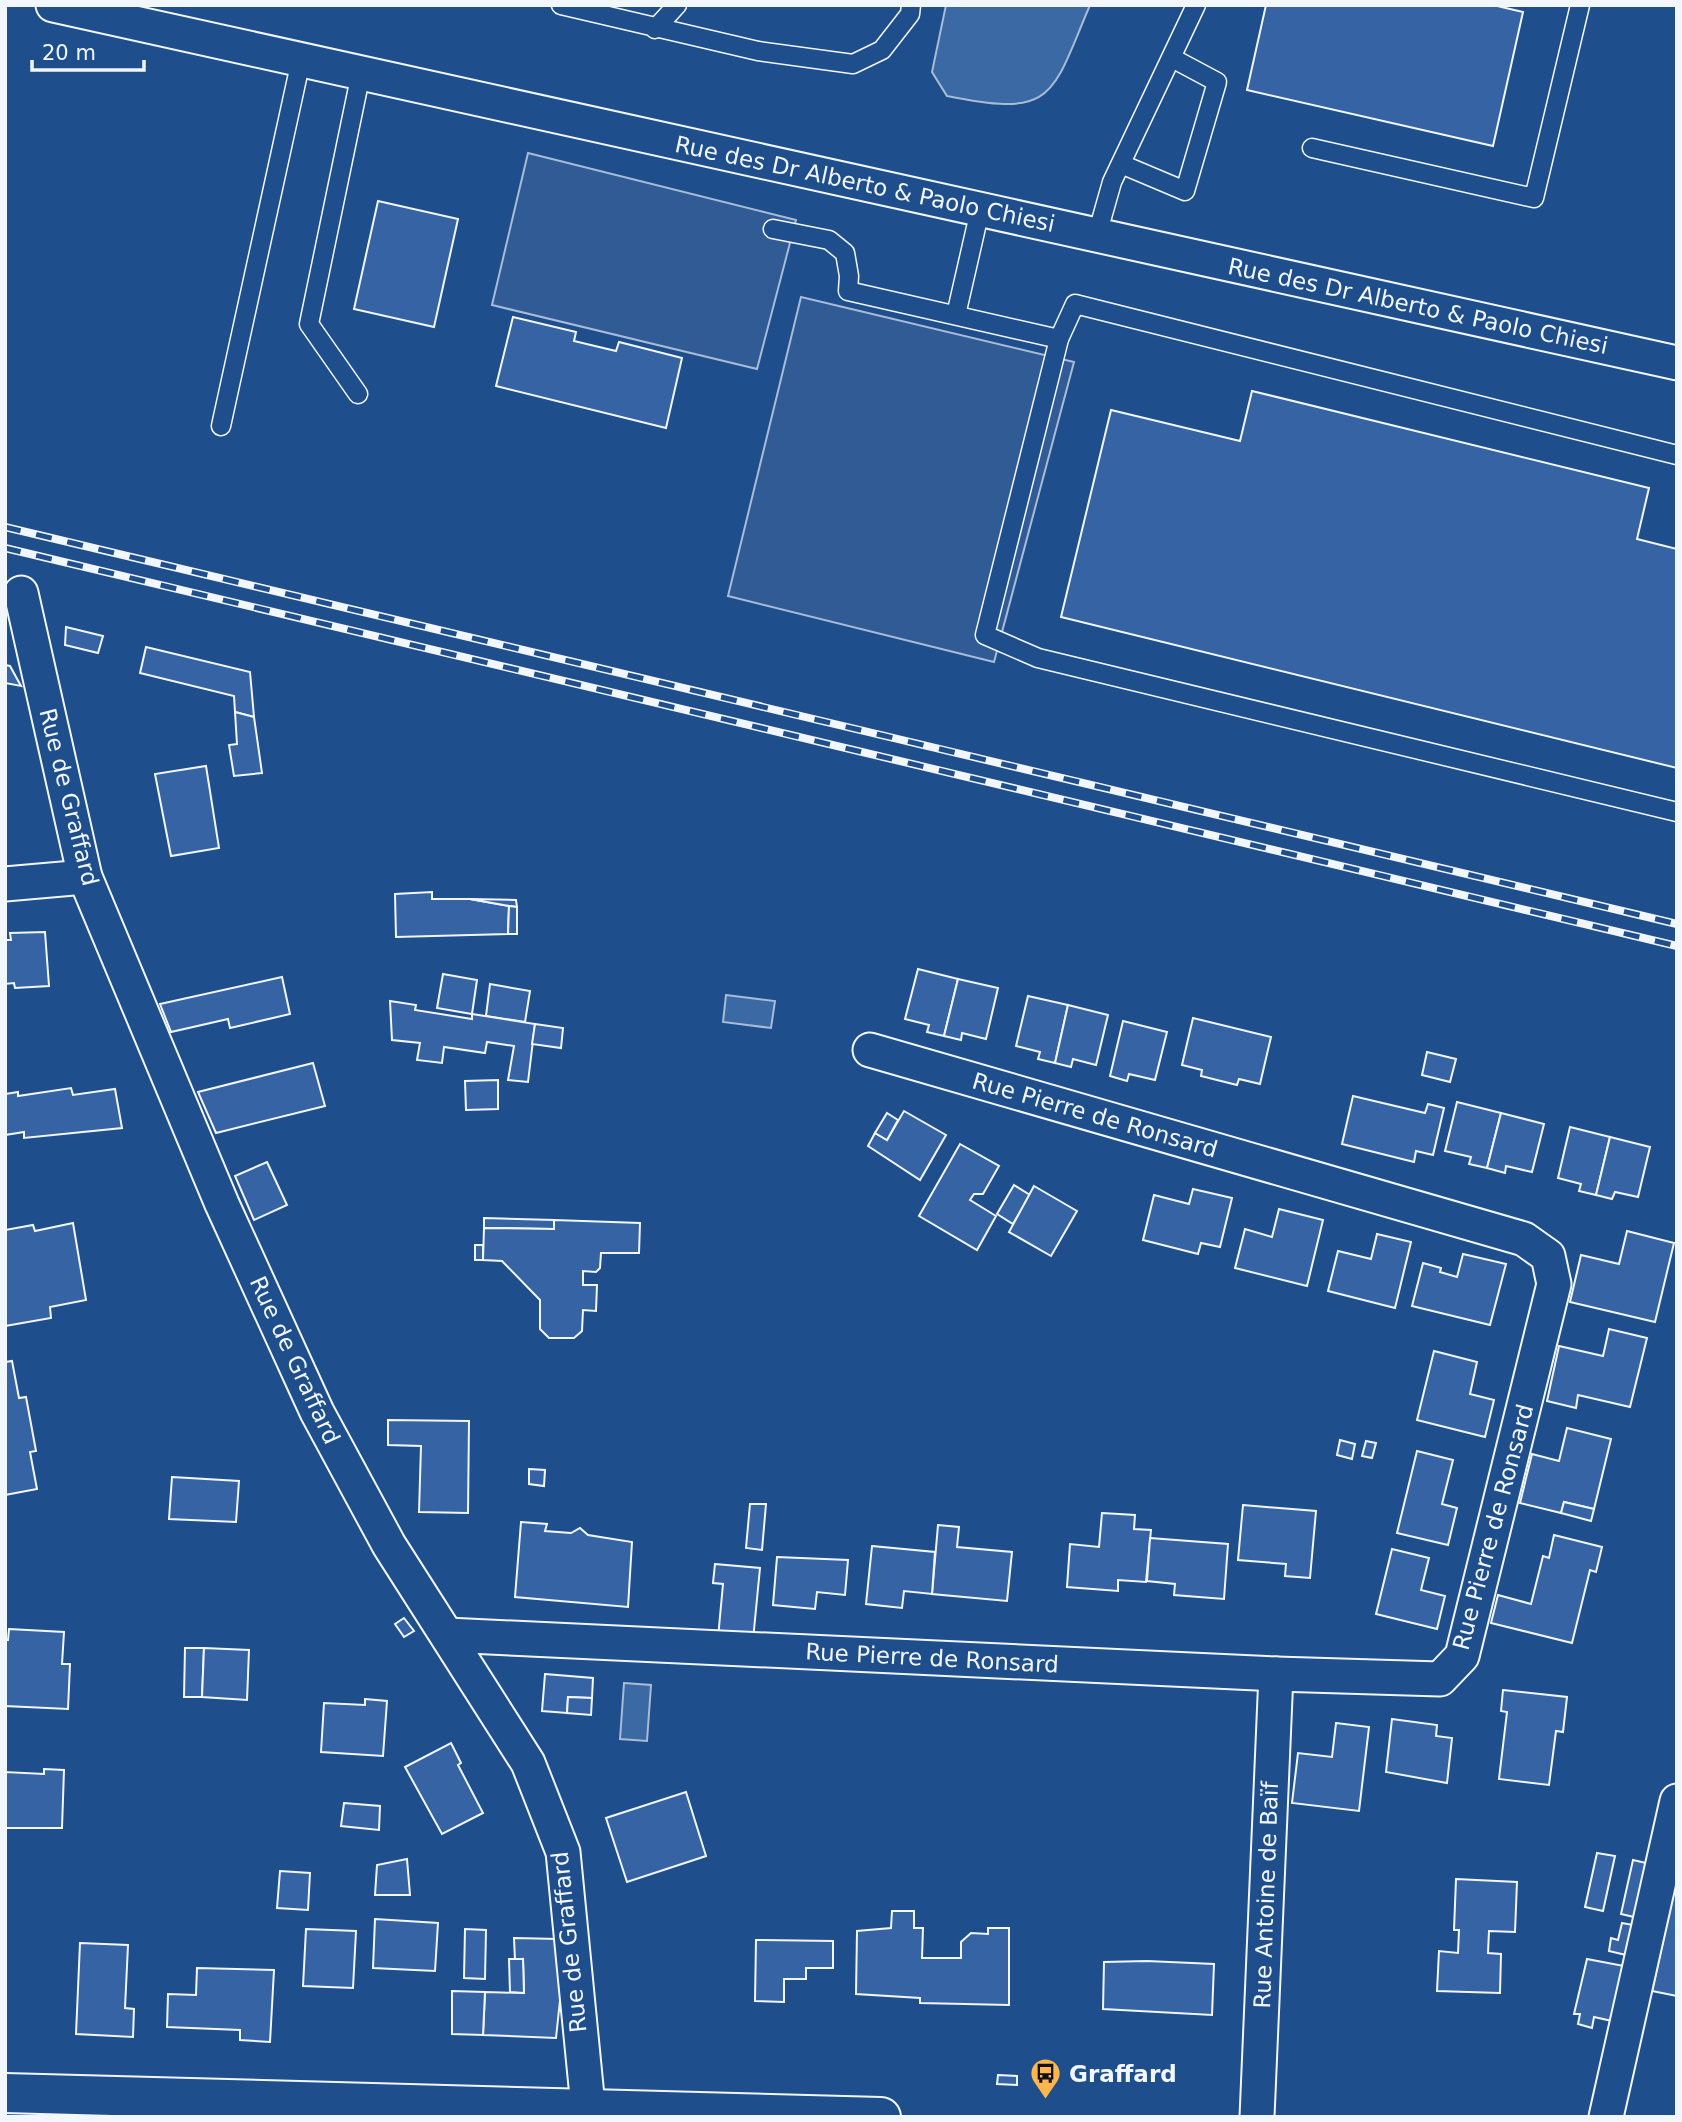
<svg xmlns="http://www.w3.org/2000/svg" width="1682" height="2122" font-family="'DejaVu Sans',sans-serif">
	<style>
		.parking { fill: #305b95; stroke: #a8bbd7; stroke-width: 2 }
		.water { fill: #3b69a3; stroke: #a8bbd7; stroke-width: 2 }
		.building { fill: #3563a3; stroke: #f2f6ff; stroke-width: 2 }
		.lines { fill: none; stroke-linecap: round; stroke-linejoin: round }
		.service-casing { stroke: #f2f6ff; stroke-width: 21 }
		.minor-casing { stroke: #f2f6ff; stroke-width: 37 }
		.primary-casing { stroke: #f2f6ff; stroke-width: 42 }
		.service { stroke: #1f4e8c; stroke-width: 18 }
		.minor { stroke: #1f4e8c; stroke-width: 33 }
		.primary { stroke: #1f4e8c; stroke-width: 38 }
		.rail-casing { stroke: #f2f6ff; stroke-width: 8 }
		.rail { stroke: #1f4e8c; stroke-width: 5; stroke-dasharray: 16; stroke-linecap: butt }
		.labels { text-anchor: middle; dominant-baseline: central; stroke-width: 5; stroke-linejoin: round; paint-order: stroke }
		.street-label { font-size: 23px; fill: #f2f6ff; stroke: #1f4e8c }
		.poi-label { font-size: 23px; font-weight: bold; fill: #f2f6ff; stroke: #1f4e8c; text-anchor: start }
	</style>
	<rect width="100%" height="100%" fill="#1f4e8c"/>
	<g class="parking">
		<polygon points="528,153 796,220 757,369 492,305"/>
		<polygon points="801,297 1074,362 994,662 728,596"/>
	</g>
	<g class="water">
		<path d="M946 5H1090C1051 97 1055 118 947 96L932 72Z"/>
		<polygon points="726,995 775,1001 771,1028 723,1022"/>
		<polygon points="624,1683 651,1685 647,1741 620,1739"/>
	</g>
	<g class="building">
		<polygon points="1266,5 1493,5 1523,12 1493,146 1247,90"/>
		<polygon points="378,201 458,219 434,327 354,309"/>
		<polygon points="513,317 576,332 574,341 616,351 619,342 682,358 666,428 496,386"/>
		<polygon points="1252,391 1649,488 1637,539 1677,549 1677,768 1061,617 1111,410 1240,441"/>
		<polygon points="66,627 103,636 98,653 65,645"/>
		<polygon points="146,647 250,672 254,717 235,712 234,696 140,673"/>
		<polygon points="5,665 10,666 21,686 5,683"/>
		<polygon points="235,712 254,717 262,773 234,776 229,745 237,744"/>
		<polygon points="206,766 219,848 171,856 155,774"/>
		<polygon points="432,892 432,899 470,899 509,906 508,934 396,937 395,894"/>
		<polygon points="470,899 516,900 517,907 509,906"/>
		<polygon points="509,906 517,907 517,934 508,934"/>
		<polygon points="45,932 49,986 15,988 14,983 5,984 5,940 11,940 10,933"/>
		<polygon points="918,969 958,979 944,1036 927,1032 929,1025 905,1019"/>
		<polygon points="443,974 477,980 472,1014 437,1008"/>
		<polygon points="282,977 290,1014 230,1028 228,1019 171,1032 160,1004"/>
		<polygon points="958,979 998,988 986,1039 962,1033 961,1040 944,1036"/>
		<polygon points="490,984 530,991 525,1022 486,1016"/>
		<polygon points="1028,996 1068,1005 1055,1063 1038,1059 1040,1052 1016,1046"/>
		<polygon points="390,1001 416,1005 415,1010 472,1019 472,1014 535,1024 528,1082 508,1080 514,1046 487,1042 485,1053 444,1047 442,1063 417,1060 420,1043 392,1040"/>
		<polygon points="1068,1005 1108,1015 1096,1065 1073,1059 1071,1067 1055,1063"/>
		<polygon points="1193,1018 1271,1037 1260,1084 1239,1079 1237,1085 1201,1076 1202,1070 1182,1065"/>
		<polygon points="1123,1021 1167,1032 1155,1080 1129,1074 1127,1081 1110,1076"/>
		<polygon points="535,1024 563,1028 561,1048 532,1044"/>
		<polygon points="1427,1052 1456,1059 1450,1082 1422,1075"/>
		<polygon points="313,1063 325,1106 216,1133 198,1092"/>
		<polygon points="498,1080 498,1109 466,1110 465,1081"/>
		<polygon points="71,1088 73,1095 115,1089 122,1128 24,1138 24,1132 5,1135 5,1094 18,1092 18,1096"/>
		<polygon points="1353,1096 1425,1113 1428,1104 1444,1108 1433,1155 1416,1151 1414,1162 1342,1144"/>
		<polygon points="1457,1102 1501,1113 1487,1168 1469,1164 1471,1157 1445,1151"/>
		<polygon points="904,1111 946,1135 920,1180 868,1146 875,1133 887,1140"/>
		<polygon points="887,1113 898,1120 887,1140 875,1133"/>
		<polygon points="1501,1113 1544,1124 1532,1172 1506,1166 1505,1173 1487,1168"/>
		<polygon points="1570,1127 1610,1137 1596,1195 1579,1191 1581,1184 1558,1178"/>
		<polygon points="1610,1137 1650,1147 1638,1197 1615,1192 1612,1199 1596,1195"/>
		<polygon points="960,1144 999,1166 983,1194 974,1194 970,1200 996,1216 977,1250 919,1216"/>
		<polygon points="267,1162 287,1205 254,1220 235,1176"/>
		<polygon points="1014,1185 1030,1195 1013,1224 997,1214"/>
		<polygon points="1034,1186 1077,1211 1051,1256 1009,1232"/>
		<polygon points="1193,1189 1232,1198 1220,1247 1201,1243 1198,1254 1143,1240 1154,1195 1189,1204"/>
		<polygon points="1279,1209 1323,1220 1307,1286 1235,1268 1245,1229 1272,1237"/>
		<polygon points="484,1218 554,1220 554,1229 484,1228"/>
		<polygon points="554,1220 640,1223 639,1253 601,1253 600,1268 596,1272 583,1271 583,1285 597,1285 596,1311 583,1310 582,1331 574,1338 549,1338 540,1329 540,1300 502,1261 483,1260 484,1228 554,1229"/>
		<polygon points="73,1223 86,1300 50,1307 51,1318 5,1326 5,1230 33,1225 35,1231"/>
		<polygon points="1627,1231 1674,1243 1655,1322 1570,1302 1581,1255 1619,1264"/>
		<polygon points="1377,1234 1411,1242 1395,1308 1328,1291 1338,1251 1371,1259"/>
		<rect x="475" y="1245" width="8" height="15"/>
		<polygon points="1463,1254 1506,1264 1490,1325 1412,1306 1423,1263 1441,1268 1440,1272 1457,1277"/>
		<polygon points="1609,1329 1647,1338 1630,1407 1578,1395 1576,1408 1547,1401 1559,1346 1603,1356"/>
		<polygon points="1434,1351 1477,1362 1470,1394 1494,1400 1485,1437 1417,1420"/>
		<polygon points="12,1361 19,1398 26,1397 36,1451 30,1452 37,1489 5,1495 5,1362"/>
		<polygon points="388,1420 469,1421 468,1513 419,1512 421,1446 388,1445"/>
		<polygon points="1567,1428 1611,1439 1594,1509 1564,1502 1561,1513 1520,1503 1532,1454 1559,1461"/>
		<polygon points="1340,1440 1355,1444 1352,1459 1337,1455"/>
		<polygon points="1366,1441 1376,1443 1372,1458 1362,1456"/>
		<polygon points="1417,1451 1453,1460 1442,1504 1457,1508 1448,1545 1397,1533"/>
		<polygon points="529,1469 545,1470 544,1486 529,1484"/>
		<polygon points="172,1477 239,1481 236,1522 169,1519"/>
		<polygon points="1564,1502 1594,1509 1591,1521 1561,1513"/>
		<polygon points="750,1504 766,1504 762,1550 746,1548"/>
		<polygon points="1243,1505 1316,1511 1310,1578 1285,1576 1286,1564 1238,1560"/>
		<polygon points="1102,1513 1135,1515 1134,1529 1151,1530 1146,1582 1118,1580 1118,1591 1067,1587 1070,1544 1099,1547"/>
		<polygon points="521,1522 547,1524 545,1531 571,1533 580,1528 588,1535 632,1542 628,1607 515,1597"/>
		<polygon points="938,1525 959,1527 957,1547 1012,1552 1007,1601 932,1594"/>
		<polygon points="1554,1535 1602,1547 1596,1572 1590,1570 1572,1643 1491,1623 1498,1595 1531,1604 1543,1556 1549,1558"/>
		<polygon points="1150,1538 1228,1544 1224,1599 1174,1595 1175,1584 1147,1581"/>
		<polygon points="872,1546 935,1552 932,1594 904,1591 902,1608 866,1604"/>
		<polygon points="1392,1549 1429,1558 1421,1590 1445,1596 1437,1629 1376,1614"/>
		<polygon points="777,1557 848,1560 845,1595 817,1592 815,1609 773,1605"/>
		<polygon points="715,1564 760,1568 753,1640 718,1638 723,1584 713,1583"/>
		<polygon points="404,1618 414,1631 404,1637 395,1624"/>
		<polygon points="9,1629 64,1632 62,1664 70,1664 68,1709 5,1706 5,1640 8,1640"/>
		<polygon points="185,1648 204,1648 202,1697 184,1697"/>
		<polygon points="204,1648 249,1650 247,1700 202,1697"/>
		<polygon points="545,1674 593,1678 592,1698 568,1697 567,1713 542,1711"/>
		<polygon points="1503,1690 1567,1697 1563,1732 1556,1731 1549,1785 1499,1779 1507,1712 1501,1711"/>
		<polygon points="568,1697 592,1698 591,1715 567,1713"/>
		<polygon points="365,1699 387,1701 383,1756 321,1752 324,1703 365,1705"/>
		<polygon points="1392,1719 1437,1725 1436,1736 1452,1738 1447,1783 1386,1772"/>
		<polygon points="1336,1723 1369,1727 1359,1811 1292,1803 1298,1753 1332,1757"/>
		<polygon points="451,1743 461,1763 458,1765 483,1813 442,1834 405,1767"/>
		<polygon points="44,1769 64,1770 62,1828 5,1828 5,1772 44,1774"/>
		<polygon points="686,1792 706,1856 627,1882 606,1818"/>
		<polygon points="344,1803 380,1806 379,1830 341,1826"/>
		<polygon points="1597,1853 1615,1856 1603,1911 1585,1907"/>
		<polygon points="407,1859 410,1895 375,1895 377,1865"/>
		<polygon points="1633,1860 1646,1863 1634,1917 1621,1914"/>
		<polygon points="280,1871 310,1873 308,1910 277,1908"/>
		<polygon points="1456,1879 1517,1882 1515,1932 1489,1931 1488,1953 1501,1954 1500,1993 1437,1991 1439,1951 1458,1953 1459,1930 1454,1930"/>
		<polygon points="1675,1887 1677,1888 1677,1996 1652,1991"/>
		<polygon points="892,1911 914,1911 914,1928 923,1928 922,1958 961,1958 961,1942 971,1933 988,1934 988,1928 1009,1928 1009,2005 920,2003 920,1998 856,1994 857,1931 891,1928"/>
		<polygon points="375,1919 438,1923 435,1971 373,1968"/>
		<polygon points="1622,1923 1633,1925 1626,1955 1609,1951 1611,1938 1618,1940"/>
		<polygon points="306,1929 356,1931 353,1988 303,1986"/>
		<polygon points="465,1929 486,1930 485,1979 464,1978"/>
		<polygon points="514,1938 558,1939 561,1991 556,2038 483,2035 485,1992 524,1993 523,1959 515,1960"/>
		<polygon points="756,1940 833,1941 833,1968 806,1968 806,1979 784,1979 784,2002 755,2001"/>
		<polygon points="80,1943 128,1945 125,2008 134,2009 133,2037 76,2034"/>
		<polygon points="509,1959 523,1959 524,1993 510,1992"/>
		<polygon points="1587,1959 1624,1966 1612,2021 1594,2017 1592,2028 1578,2024 1580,2014 1574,2014"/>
		<polygon points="1147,1961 1214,1964 1212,2015 1103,2009 1104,1962"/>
		<polygon points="197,1968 274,1970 270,2042 240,2040 240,2030 167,2027 168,1994 196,1995"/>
		<polygon points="452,1991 485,1992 483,2035 452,2034"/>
		<polygon points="998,2075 1017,2076 1017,2085 997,2084"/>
	</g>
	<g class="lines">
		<defs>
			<g id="service">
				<polyline points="561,5 758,51 853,64 882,50 910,14 911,5"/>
				<polyline points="655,29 677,5"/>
				<polyline points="1312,148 1534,198 1580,5"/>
				<polyline points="1121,164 1185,191 1217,82 1172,58"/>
				<polyline points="773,229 829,240 845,253 849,276 848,291 1059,339"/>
				<polyline points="1097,235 1112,182 1196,5"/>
				<polyline points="956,315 980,210"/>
				<polyline points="358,394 309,324 361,73"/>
				<polyline points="221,426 301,60"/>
				<polyline points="1677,455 1075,304 1059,339 985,635 1038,658 1677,812"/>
			</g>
			<g id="minor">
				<polyline points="53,5 1677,363"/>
				<polyline points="21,593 85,877 222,1204 317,1412 389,1545 528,1763 563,1852 589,2117"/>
				<polyline points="5,884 85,877"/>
				<polyline points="447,1635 1276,1674 1440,1679 1462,1656 1554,1284 1548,1256 1524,1239 870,1050"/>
				<polyline points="1257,2117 1276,1674"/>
				<polyline points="1606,2117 1677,1801"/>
			</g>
			<polyline id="primary" points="5,2093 881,2117"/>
		</defs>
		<use href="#service" class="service-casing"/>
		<use href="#minor" class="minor-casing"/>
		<use href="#primary" class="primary-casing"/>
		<use href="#service" class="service"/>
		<use href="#minor" class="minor"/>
		<use href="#primary" class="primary"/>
		<defs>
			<g id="rail">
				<polyline points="5,527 1677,924"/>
				<polyline points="5,548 1677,946"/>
			</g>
		</defs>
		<use href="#rail" class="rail-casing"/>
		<use href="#rail" class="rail"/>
	</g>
	<defs>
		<symbol id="bus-pin" viewBox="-11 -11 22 30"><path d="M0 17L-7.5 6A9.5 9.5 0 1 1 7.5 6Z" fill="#ffb74d" stroke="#1f4e8c"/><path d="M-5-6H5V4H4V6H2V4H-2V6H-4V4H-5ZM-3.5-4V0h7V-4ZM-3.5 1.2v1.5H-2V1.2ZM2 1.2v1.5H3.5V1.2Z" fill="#111"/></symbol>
	</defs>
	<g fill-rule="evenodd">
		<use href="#bus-pin" x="1028" y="2056" width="35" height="47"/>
	</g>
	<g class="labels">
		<g class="street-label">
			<text transform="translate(865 184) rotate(12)">Rue des Dr Alberto &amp; Paolo Chiesi</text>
			<text transform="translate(1418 306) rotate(12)">Rue des Dr Alberto &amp; Paolo Chiesi</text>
			<text transform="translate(69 797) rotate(76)">Rue de Graffard</text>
			<text transform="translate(1095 1115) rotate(16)">Rue Pierre de Ronsard</text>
			<text transform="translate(295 1360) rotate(65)">Rue de Graffard</text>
			<text transform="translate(1493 1527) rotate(-75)">Rue Pierre de Ronsard</text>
			<text transform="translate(932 1658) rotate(3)">Rue Pierre de Ronsard</text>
			<text transform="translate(1266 1895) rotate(-88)">Rue Antoine de Baïf</text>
			<text transform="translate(569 1942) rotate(-96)">Rue de Graffard</text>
		</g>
		<g class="poi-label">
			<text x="1069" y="2074">Graffard</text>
		</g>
	</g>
	<rect width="1682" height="2122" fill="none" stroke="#f2f6ff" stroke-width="14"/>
	<path d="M32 60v10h112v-10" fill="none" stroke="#f2f6ff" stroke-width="3.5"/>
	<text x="42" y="60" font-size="21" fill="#f2f6ff" stroke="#1f4e8c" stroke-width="5" paint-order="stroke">20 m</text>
</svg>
